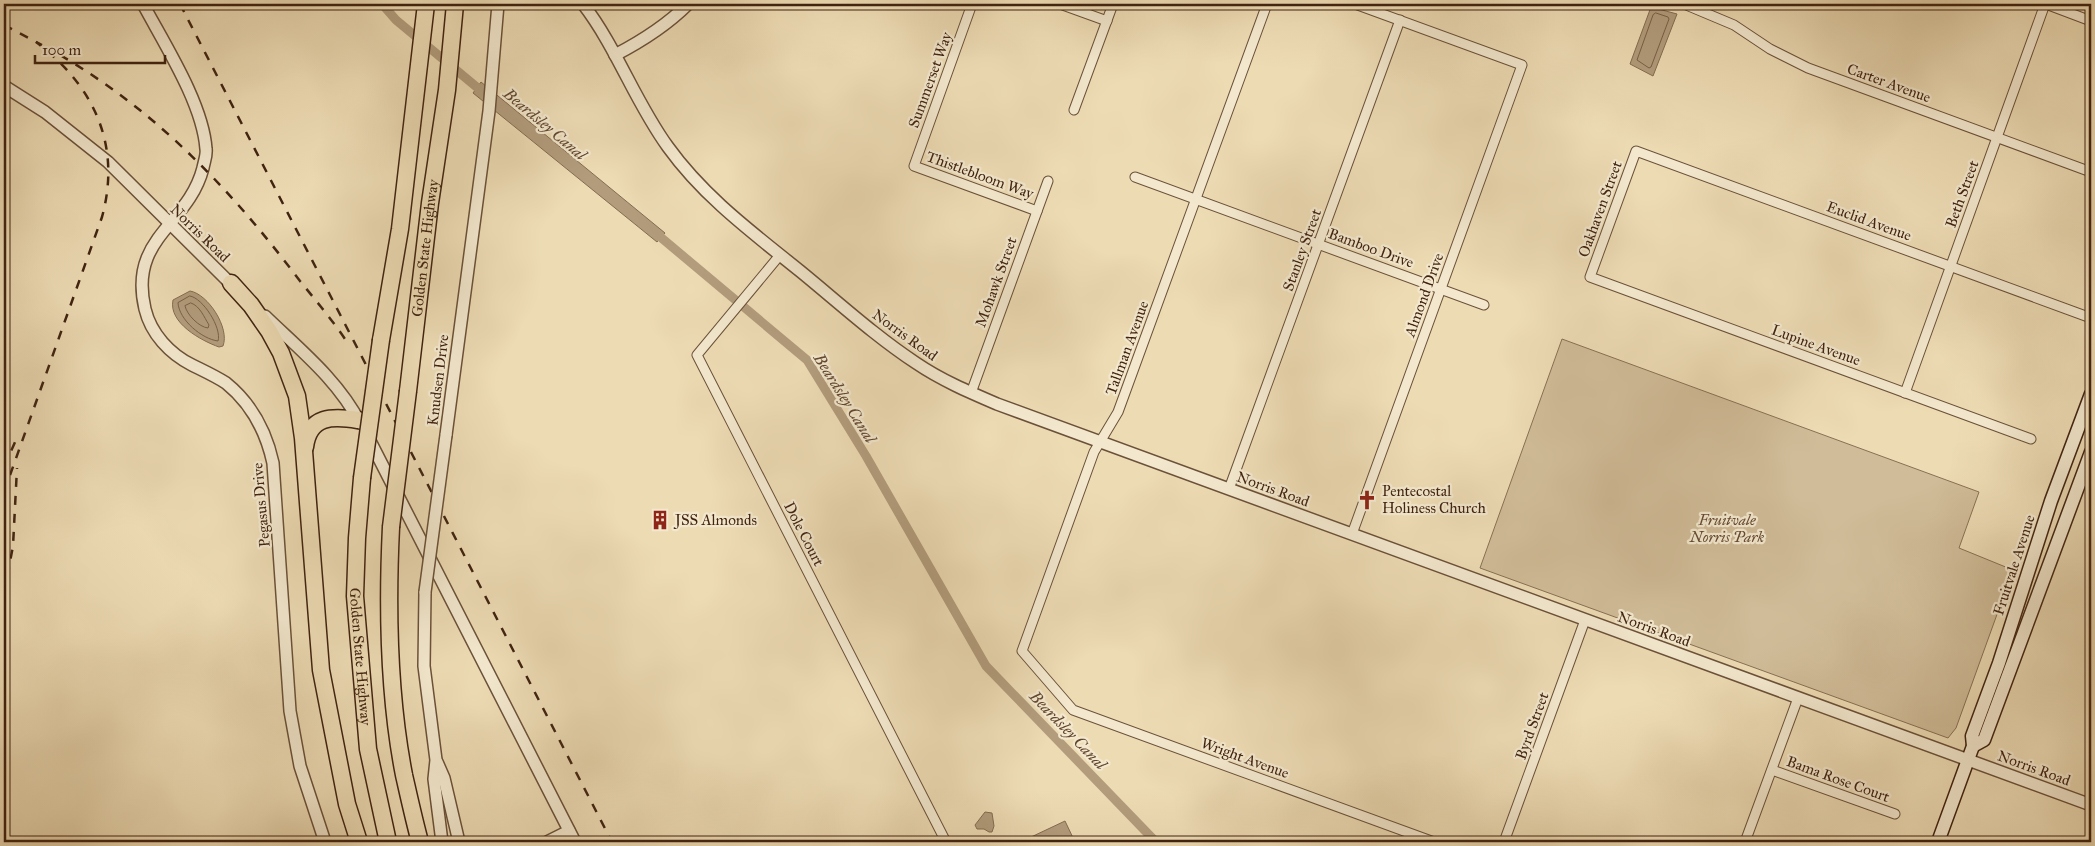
<svg xmlns="http://www.w3.org/2000/svg" width="2095" height="846" font-family="'IM FELL Great Primer',serif">
	<style>
		.green { fill: #d0bc98; stroke: #887054 }
		.water { fill: #b29c7c; stroke: #846c51 }
		.lines { fill: none; stroke-linecap: round; stroke-linejoin: round }
		.shore { stroke: #796046; stroke-width: 1 }
		.canal { stroke: #b29c7c; stroke-width: 9 }
		.minor-casing { stroke: #6b5139; stroke-width: 11 }
		.tertiary-casing { stroke: #6b5139; stroke-width: 14 }
		.secondary-casing { stroke: #402310; stroke-width: 15 }
		.motorway-casing { stroke: #402310; stroke-width: 19 }
		.minor { stroke: #f3e8ce; stroke-width: 9 }
		.tertiary { stroke: #f3e8ce; stroke-width: 11 }
		.secondary { stroke: #f3e8ce; stroke-width: 12 }
		.motorway { stroke: #eddbb4; stroke-width: 16 }
		.rail { stroke: #402310; stroke-width: 2.5; stroke-dasharray: 9 9; stroke-linecap: butt }
		.tertiary-bridge-casing { stroke: #6b5139; stroke-width: 14; stroke-linecap: butt }
		.motorway-bridge-casing { stroke: #402310; stroke-width: 19; stroke-linecap: butt }
		.tertiary-bridge { stroke: #f3e8ce; stroke-width: 11 }
		.motorway-bridge { stroke: #eddbb4; stroke-width: 16 }
		.labels { text-anchor: middle; dominant-baseline: central; stroke-width: 4.5; stroke-linejoin: round; paint-order: stroke }
		.street-label { font-size: 15px; fill: #402310; stroke: #f3e8ce }
		.poi-label { font-size: 15px; fill: #402310; stroke: #f3e8ce; text-anchor: start }
		.park-label { font-size: 15px; font-style: italic; fill: #644932; stroke: #f3e8ce }
		.water-label { font-size: 16px; font-style: italic; fill: #624730; stroke: #f3e8ce }
	</style>
	<rect width="100%" height="100%" fill="#eddbb4"/>
	<filter id="stains"><feTurbulence type="fractalNoise" baseFrequency=".004" numOctaves="4"/><feColorMatrix values="0 0 0 0 .2 0 0 0 0 .09 0 0 0 0 .02 0 0 0 .5 -.17"/></filter>
	<radialGradient id="worn" r=".72"><stop offset=".6" stop-color="#630" stop-opacity="0"/><stop offset="1" stop-color="#630" stop-opacity=".3"/></radialGradient>
	<polygon class="green" points="1562,339 1979,492 1959,548 2013,570 1956,728 1948,738 1480,568"/>
	<g class="water">
		<polygon points="1651,7 1677,14 1653,76 1630,64"/>
		<polygon points="481,82 665,233 657,242 473,93"/>
		<path d="M190 291C208 294 230 328 223 346L219 347C202 341 168 323 173 300Z"/>
		<polygon points="985,812 992,813 994,826 992,832 989,832 984,829 977,829 975,825"/>
		<polygon points="1065,821 1075,842 1031,842 1029,838"/>
	</g>
	<g class="lines">
		<g class="shore">
			<polygon points="1656,13 1668,17 1669,19 1651,67 1649,68 1637,60 1653,15"/>
			<path d="M190 296C203 298 222 328 218 341 202 339 179 320 178 303Z"/>
			<path d="M191 303C200 306 204 317 209 325L208 328C199 327 187 315 185 306Z"/>
		</g>
		<g class="canal">
			<polyline points="382,4 396,20 485,94"/>
			<polyline points="652,230 807,360 866,456 986,666 1156,842"/>
		</g>
		<defs>
			<g id="minor">
				<polyline points="972,4 914,166 1037,211"/>
				<polyline points="1060,4 1107,21"/>
				<polyline points="1267,4 1118,412 1094,452 1022,651 1073,710 1434,842"/>
				<polyline points="1684,4 1734,25 1770,49 1808,68 2091,172"/>
				<polyline points="2046,4 2091,21"/>
				<polyline points="1074,110 1113,4"/>
				<polyline points="1135,177 1484,305"/>
				<polyline points="780,255 697,355 946,842"/>
				<polyline points="971,393 1048,181"/>
				<polyline points="1905,393 2045,4"/>
				<polyline points="2031,439 1590,277 1636,151 2091,318"/>
				<polyline points="1229,489 1400,20"/>
				<polyline points="1352,534 1522,65 1355,4"/>
				<polyline points="1772,770 1895,814"/>
				<polyline points="1504,842 1585,620"/>
				<polyline points="1745,842 1798,698"/>
			</g>
			<g id="tertiary">
				<path d="M143 4C165 45 203 104 206 149 207 155 204 162 203 168 188 226 128 237 145 309 151 334 170 354 192 365 204 371 215 376 226 383 252 404 266 431 273 463L290 711 300 766 325 842"/>
				<path d="M583 4C617 48 635 102 668 147 704 197 753 233 800 271 838 302 875 336 916 363 941 380 969 392 997 404L2091 805"/>
				<path d="M615 55C642 41 667 25 688 4"/>
				<polyline points="4,86 45,112 108,162 235,288"/>
				<path d="M265 316C299 349 338 380 360 423"/>
				<polyline points="446,435 489,111 498,4"/>
				<polyline points="368,437 575,842"/>
				<polyline points="425,592 424,666 436,760 434,779 442,842"/>
				<polyline points="437,762 444,778 459,842"/>
				<polyline points="547,842 569,831"/>
			</g>
			<g id="secondary">
				<polyline points="1973,746 1984,740 2091,452"/>
				<polyline points="1938,842 1973,746 1972,736 1999,663 2051,501 2091,394"/>
			</g>
			<g id="motorway">
				<polyline points="231,283 251,305 269,331 281,353 297,396 303,438 321,670 347,804 359,842"/>
				<polyline points="381,340 400,229 426,4"/>
				<path id="s1" d="M408 391 430 203 447 90 455 4"/>
				<path d="M305 447C309 415 333 416 358 420"/>
				<path id="s2" d="M362 478 357 538 355 596 368 749 388 842"/>
				<path d="M391 527C387 609 388 693 404 775 409 797 414 820 420 842"/>
			</g>
		</defs>
		<use href="#minor" class="minor-casing"/>
		<use href="#tertiary" class="tertiary-casing"/>
		<use href="#secondary" class="secondary-casing"/>
		<use href="#motorway" class="motorway-casing"/>
		<use href="#minor" class="minor"/>
		<use href="#tertiary" class="tertiary"/>
		<use href="#secondary" class="secondary"/>
		<use href="#motorway" class="motorway"/>
		<g class="rail">
			<polyline points="180,4 612,842"/>
			<polyline points="4,25 42,45"/>
			<path d="M60 55C159 113 232 191 300 281 317 302 334 322 349 345"/>
			<polyline points="4,467 16,440"/>
			<path d="M4 492 102 217C122 144 93 85 36 42"/>
			<polyline points="4,594 13,546 17,468"/>
		</g>
		<defs>
			<polyline id="tertiary-bridge" points="425,592 446,435"/>
			<g id="motorway-bridge">
				<polyline points="362,478 381,340"/>
				<polyline points="391,527 408,391"/>
			</g>
		</defs>
		<use href="#tertiary-bridge" class="tertiary-bridge-casing"/>
		<use href="#motorway-bridge" class="motorway-bridge-casing"/>
		<use href="#tertiary-bridge" class="tertiary-bridge"/>
		<use href="#motorway-bridge" class="motorway-bridge"/>
	</g>
	<defs>
		<symbol id="church-bare" viewBox="-9 -9 18 18"><path d="M-1.2-6h2.4v3.5h3.3v2.4h-3.3V6h-2.4V-.1h-3.3v-2.4h3.3Z" fill="#8f2418" stroke="#f3e8ce" stroke-width="2.5" paint-order="stroke"/></symbol>
		<symbol id="building-bare" viewBox="-9 -9 18 18"><path d="M-4-6H4V6H1V3H-1V6H-4ZM-2.5-4.3h1.7v1.8h-1.7ZM.8-4.3h1.7v1.8H.8ZM-2.5-1h1.7V.8h-1.7ZM.8-1h1.7V.8H.8Z" fill="#8f2418" stroke="#f3e8ce" stroke-width="2.5" paint-order="stroke"/></symbol>
	</defs>
	<g fill-rule="evenodd">
		<use href="#church-bare" x="1353" y="486" width="28" height="28"/>
		<use href="#building-bare" x="646" y="506" width="28" height="28"/>
	</g>
	<g class="labels">
		<g class="street-label">
			<text transform="translate(930 80) rotate(-70)">Summerset Way</text>
			<text transform="translate(1889 83) rotate(20)">Carter Avenue</text>
			<text transform="translate(980 175) rotate(20)">Thistlebloom Way</text>
			<text transform="translate(1962 194) rotate(-70)">Beth Street</text>
			<text transform="translate(1600 209) rotate(-70)">Oakhaven Street</text>
			<text transform="translate(1869 221) rotate(20)">Euclid Avenue</text>
			<text transform="translate(200 233) rotate(44)">Norris Road</text>
			<text stroke="none"><textPath href="#s1" startOffset="144">Golden State Highway</textPath></text>
			<text transform="translate(1371 248) rotate(20)">Bamboo Drive</text>
			<text transform="translate(1302 250) rotate(-70)">Stanley Street</text>
			<text transform="translate(996 282) rotate(-70)">Mohawk Street</text>
			<text transform="translate(1424 295) rotate(-70)">Almond Drive</text>
			<text transform="translate(905 335) rotate(36)">Norris Road</text>
			<text transform="translate(1816 345) rotate(20)">Lupine Avenue</text>
			<text transform="translate(1127 348) rotate(-70)">Tallman Avenue</text>
			<text transform="translate(438 380) rotate(-83)">Knudsen Drive</text>
			<text transform="translate(1273 489) rotate(20)">Norris Road</text>
			<text transform="translate(261 505) rotate(-95)">Pegasus Drive</text>
			<text transform="translate(804 534) rotate(63)">Dole Court</text>
			<text transform="translate(2014 565) rotate(-72)">Fruitvale Avenue</text>
			<text transform="translate(1654 629) rotate(20)">Norris Road</text>
			<text stroke="none"><textPath href="#s2" startOffset="179">Golden State Highway</textPath></text>
			<text transform="translate(1532 726) rotate(-70)">Byrd Street</text>
			<text transform="translate(1245 758) rotate(20)">Wright Avenue</text>
			<text transform="translate(2034 768) rotate(20)">Norris Road</text>
			<text transform="translate(1838 779) rotate(20)">Bama Rose Court</text>
		</g>
		<g class="poi-label">
			<text x="1382" y="491">Pentecostal<tspan x="1382" dy="17">Holiness Church</tspan></text>
			<text x="675" y="520">JSS Almonds</text>
		</g>
		<g class="park-label">
			<text x="1727" y="520">Fruitvale<tspan x="1727" dy="17">Norris Park</tspan></text>
		</g>
		<g class="water-label">
			<text transform="translate(545 124) rotate(40)">Beardsley Canal</text>
			<text transform="translate(845 398) rotate(58)">Beardsley Canal</text>
			<text transform="translate(1068 730) rotate(46)">Beardsley Canal</text>
		</g>
	</g>
	<rect width="2095" height="846" fill="none" stroke="#eddbb4" stroke-width="20"/>
	<rect x="5" y="5" width="2085" height="836" fill="none" stroke="#402310" stroke-width="2.5"/>
	<rect x="10" y="10" width="2075" height="826" fill="none" stroke="#402310"/>
	<path d="M35 55v8h130v-8" fill="none" stroke="#402310" stroke-width="2.5"/>
	<text x="42" y="55" font-size="15" fill="#402310" stroke="#f3e8ce" stroke-width="4" paint-order="stroke">100 m</text>
	<rect width="100%" height="100%" filter="url(#stains)"/>
	<rect width="100%" height="100%" fill="url(#worn)"/>
</svg>
